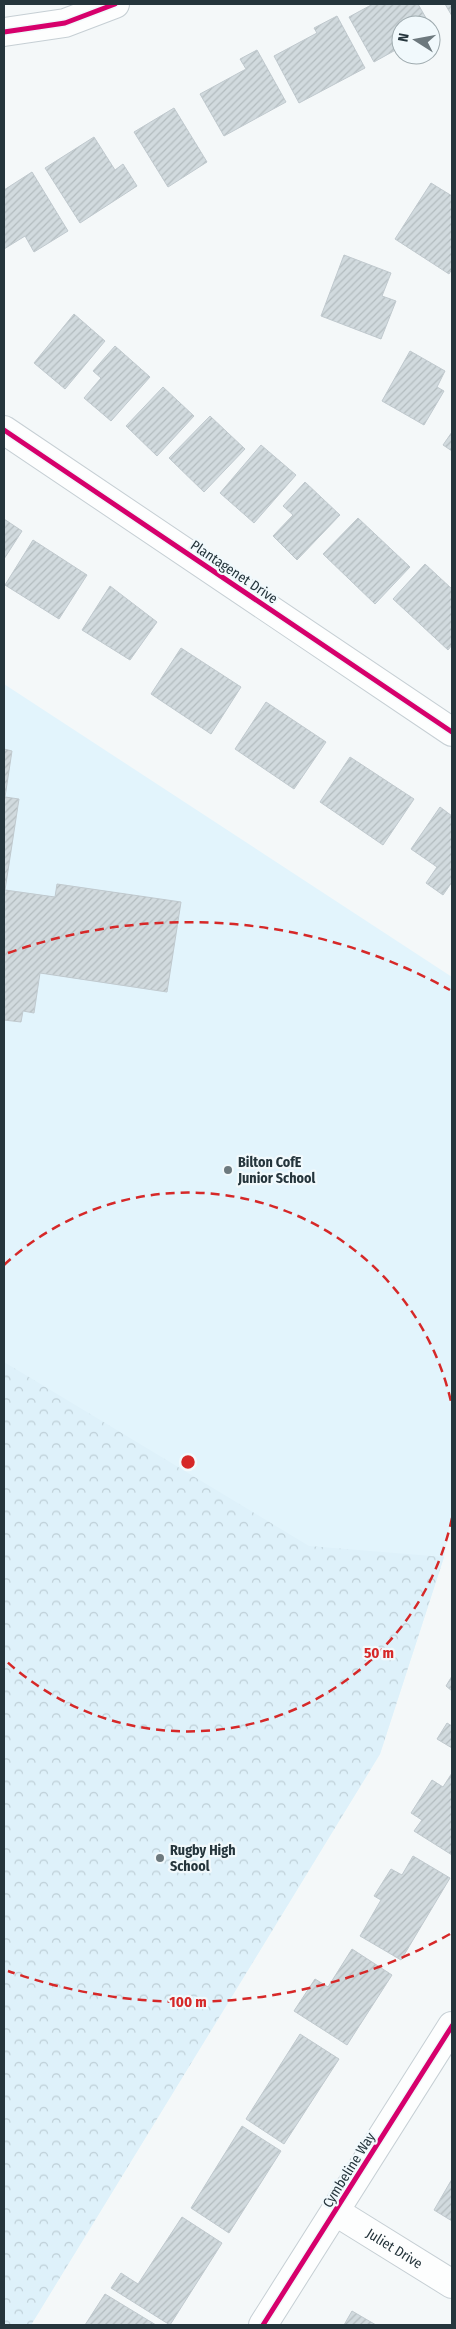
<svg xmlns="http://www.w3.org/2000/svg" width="456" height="2329" font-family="'Fira Sans Condensed',sans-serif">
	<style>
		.built { fill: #e2f4fc }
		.park { fill: url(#park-crowns) }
		.building { fill: url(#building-hatch); stroke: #c0c9ce }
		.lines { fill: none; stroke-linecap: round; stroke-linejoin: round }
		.minor-casing { stroke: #c6cfd4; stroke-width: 30 }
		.minor { stroke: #fdfefe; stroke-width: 28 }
		.cycleway-casing { stroke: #f1f9fc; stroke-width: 8 }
		.cycleway { stroke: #d6006c; stroke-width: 5 }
		.ring { fill: none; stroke: #d62828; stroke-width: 2.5; stroke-dasharray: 9 6 }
		.poi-dot { fill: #6d797e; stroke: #f1f9fc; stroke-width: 2 }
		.labels { text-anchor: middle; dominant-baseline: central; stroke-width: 4.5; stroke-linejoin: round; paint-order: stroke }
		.street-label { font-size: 14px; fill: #25353c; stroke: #f1f9fc }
		.poi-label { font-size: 14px; font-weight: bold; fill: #25353c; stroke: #f1f9fc; text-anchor: start }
		.centre { fill: #d62828; stroke: #f1f9fc; stroke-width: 2.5 }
		.ring-label { font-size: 15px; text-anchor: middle; font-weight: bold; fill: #d62828; stroke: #f1f9fc; stroke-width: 4.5; stroke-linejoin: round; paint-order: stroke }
	</style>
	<defs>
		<pattern id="park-crowns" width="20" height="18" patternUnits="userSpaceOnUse" patternTransform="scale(1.25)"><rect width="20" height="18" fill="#def1fa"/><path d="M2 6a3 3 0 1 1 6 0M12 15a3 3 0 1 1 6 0" fill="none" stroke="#becfd7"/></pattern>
		<pattern id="building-hatch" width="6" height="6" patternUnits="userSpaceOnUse" patternTransform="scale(1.25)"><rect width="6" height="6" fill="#d1dade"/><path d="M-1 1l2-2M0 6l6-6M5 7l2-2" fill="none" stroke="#b3bcbf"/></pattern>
	</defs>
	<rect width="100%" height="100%" fill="#f4f8f9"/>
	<polygon class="built" points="4,684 452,977 452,1513 444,1557 380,1754 31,2325 4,2325"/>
	<polygon class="park" points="4,1362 309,1546 444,1557 380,1754 31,2325 4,2325"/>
	<g class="building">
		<polygon points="373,4 418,4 430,25 401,25 401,47 374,62 349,17"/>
		<polygon points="445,4 452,4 452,16"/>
		<polygon points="337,16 365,68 299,103 274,56 317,33 314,28"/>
		<polygon points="257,50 286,102 224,136 200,94 246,69 240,59"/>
		<polygon points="174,108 207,162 168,187 134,132"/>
		<polygon points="94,137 115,170 123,164 137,186 80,223 45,168"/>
		<polygon points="32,172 68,231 34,252 25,236 4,249 4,190"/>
		<polygon points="431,183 452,196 452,269 449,274 395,239"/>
		<polygon points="344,255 391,273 382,296 396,301 381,339 321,316"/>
		<polygon points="74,314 105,341 65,389 34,363"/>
		<polygon points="115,346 150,377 111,421 84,398 101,378 93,371"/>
		<polygon points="410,351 445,371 437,387 444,391 424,425 382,401"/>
		<polygon points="163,387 194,416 157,456 126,426"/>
		<polygon points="210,416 245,449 204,492 169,458"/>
		<polygon points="452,432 452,451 443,445"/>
		<polygon points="261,445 296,475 254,523 220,493"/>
		<polygon points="305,482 340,515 297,560 273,536 293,515 283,506"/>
		<polygon points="358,518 410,567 375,604 323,554"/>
		<polygon points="4,519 22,531 4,559"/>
		<polygon points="33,540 87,575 59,619 5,585"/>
		<polygon points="425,564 452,589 452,645 448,650 393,599"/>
		<polygon points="110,586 157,622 130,660 82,630"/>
		<polygon points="181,648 241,687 211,734 151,694"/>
		<polygon points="266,702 326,742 294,789 235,749"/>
		<polygon points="4,749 12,751 5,797 19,799 5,890 55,897 57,884 181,902 167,992 40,973 34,1013 23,1011 21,1022 4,1020"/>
		<polygon points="350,757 414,799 383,845 320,802"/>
		<polygon points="440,807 452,816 452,882 443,895 426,883 437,867 411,849"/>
		<polygon points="452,1676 452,1691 446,1686"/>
		<polygon points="447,1723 452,1726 452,1748 437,1739"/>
		<polygon points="452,1773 452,1855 414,1831 422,1820 411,1813 432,1780 443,1787"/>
		<polygon points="413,1856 450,1878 401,1960 360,1936 381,1900 374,1896 391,1869 402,1875"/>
		<polygon points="352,1949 392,1975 347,2045 294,2011 315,1979 328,1987"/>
		<polygon points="300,2034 339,2059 284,2144 246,2119"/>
		<polygon points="242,2126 281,2151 229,2233 191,2208"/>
		<polygon points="452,2179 452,2221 434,2210"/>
		<polygon points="182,2217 222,2243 170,2325 111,2288 121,2273 138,2284"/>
		<polygon points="105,2294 156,2325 85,2325"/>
		<polygon points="352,2311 376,2325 344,2325"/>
	</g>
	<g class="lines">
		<defs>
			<g id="minor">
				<polyline points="4,32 65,23 115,4"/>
				<polyline points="4,430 452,732"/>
				<path id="s1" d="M336 2212 452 2284"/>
				<polyline points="263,2325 452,2026"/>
			</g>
		</defs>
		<use href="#minor" class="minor-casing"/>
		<use href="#minor" class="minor"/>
		<defs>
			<g id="cycleway">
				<polyline points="4,32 65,23 115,4"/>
				<polyline points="4,430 452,732"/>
				<polyline points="263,2325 452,2026"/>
			</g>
		</defs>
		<use href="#cycleway" class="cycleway-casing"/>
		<use href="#cycleway" class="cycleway"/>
	</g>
	<g class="ring">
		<path d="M452 1518A270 270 0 0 1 4 1659M4 1265A270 270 0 0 1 452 1406"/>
		<path d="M450 1934A540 540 0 0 1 8 1971M8 953A540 540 0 0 1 450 990"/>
	</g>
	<g class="poi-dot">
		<circle cx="228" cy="1170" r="5"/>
		<circle cx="160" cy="1858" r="5"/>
	</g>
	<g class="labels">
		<g class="street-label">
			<text transform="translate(234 572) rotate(34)">Plantagenet Drive</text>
			<text transform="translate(349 2170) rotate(-58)">Cymbeline Way</text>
			<text stroke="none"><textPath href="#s1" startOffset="69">Juliet Drive</textPath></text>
		</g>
		<g class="poi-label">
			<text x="238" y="1162">Bilton CofE<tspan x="238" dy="16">Junior School</tspan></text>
			<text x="170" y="1850">Rugby High<tspan x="170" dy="16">School</tspan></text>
		</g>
	</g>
	<circle cx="188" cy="1462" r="8" class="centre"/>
	<g class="ring-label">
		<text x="379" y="1658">50 m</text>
		<text x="188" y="2007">100 m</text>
	</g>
	<rect width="456" height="2329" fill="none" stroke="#25353c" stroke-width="10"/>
	<g transform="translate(416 40) rotate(281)"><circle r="24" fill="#f1f9fc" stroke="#9fabaf"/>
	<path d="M0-4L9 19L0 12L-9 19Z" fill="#6d797e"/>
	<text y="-8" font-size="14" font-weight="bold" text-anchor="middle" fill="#25353c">N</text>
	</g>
</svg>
